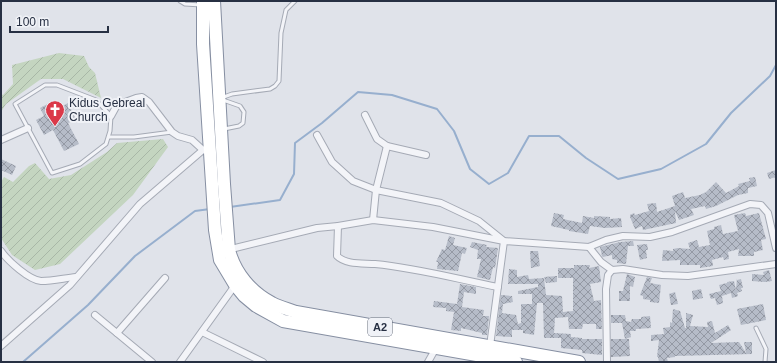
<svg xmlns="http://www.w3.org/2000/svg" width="777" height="363" font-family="Arial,sans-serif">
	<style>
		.garden { fill: url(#garden-furrows) }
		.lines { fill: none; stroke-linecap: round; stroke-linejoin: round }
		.stream { stroke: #97afce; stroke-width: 2 }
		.building { fill: url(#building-cross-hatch) }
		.lane-casing { stroke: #a5aab5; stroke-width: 5 }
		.street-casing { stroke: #a5aab5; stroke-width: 8 }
		.highway-casing { stroke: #868fa2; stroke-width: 14 }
		.lane { stroke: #f3f4f8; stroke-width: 3 }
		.street { stroke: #f3f4f8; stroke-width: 6 }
		.highway { stroke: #fff; stroke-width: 12 }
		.labels { text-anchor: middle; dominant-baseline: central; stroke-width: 4; stroke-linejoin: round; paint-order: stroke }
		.shield { fill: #f0f2f7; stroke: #636a79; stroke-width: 1 }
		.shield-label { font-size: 11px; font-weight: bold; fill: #273043 }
		.poi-label { font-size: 12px; fill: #273043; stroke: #f0f2f7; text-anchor: start }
	</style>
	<defs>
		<pattern id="garden-furrows" width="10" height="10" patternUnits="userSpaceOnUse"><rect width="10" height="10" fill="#c4d5c0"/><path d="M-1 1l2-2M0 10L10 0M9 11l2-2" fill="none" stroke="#a8b7a6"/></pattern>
		<pattern id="building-cross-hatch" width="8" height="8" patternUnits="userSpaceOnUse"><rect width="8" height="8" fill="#b6bcc8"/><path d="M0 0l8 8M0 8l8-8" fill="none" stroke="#9499a4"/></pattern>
	</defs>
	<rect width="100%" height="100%" fill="#e0e3ea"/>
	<g class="garden">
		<polygon points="59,53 84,56 89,67 95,73 101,98 63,79 41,79 6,104 1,112 1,94 3,95 13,84 12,65"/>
		<polygon points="163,139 168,147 133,195 60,264 35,270 12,255 1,238 1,182 4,177 13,182 29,166 35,163 49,179 71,175 107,152 117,143"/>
	</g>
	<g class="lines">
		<g class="stream">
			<polyline points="230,207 280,200 294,174 295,143 322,123 358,92 392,95 437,109 454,131 470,169 489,184 508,173 529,136 559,136 586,158 618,179 661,169 706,144 731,113 770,76 776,65"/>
			<polyline points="23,362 88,305 135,256 195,211 210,209"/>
		</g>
	</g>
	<g class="building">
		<polygon points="55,100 59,108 68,103 76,119 68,123 79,144 64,151 53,130 44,135 36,120 44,116 40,108"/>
		<polygon points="1,159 16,166 12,175 1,170"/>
		<polygon points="776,170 776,177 769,179 767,173"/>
		<polygon points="755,177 757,186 748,188 748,193 738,195 716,206 706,209 705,206 691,209 694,215 679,220 675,211 676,223 643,230 642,226 635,229 630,217 630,215 634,213 635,215 649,211 647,204 656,203 657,212 675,206 672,196 683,192 685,198 700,195 706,192 716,182 726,193 739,186 738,184 750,181 749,178"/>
		<polygon points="554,213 564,215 563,219 582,223 583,216 594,218 594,216 610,217 610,219 621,218 622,227 605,228 590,226 588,234 569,231 569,230 551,226"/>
		<polygon points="745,213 746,216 759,213 766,239 761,240 763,250 754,252 754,256 738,256 739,249 728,252 729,259 724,260 723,257 712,260 713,266 700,268 700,265 680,265 680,260 662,261 663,250 673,251 673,249 678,248 690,249 688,243 697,240 699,247 710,245 707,231 714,229 714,227 721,225 723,234 738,231 734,215"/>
		<polygon points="449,236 455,238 453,245 467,248 465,254 462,253 458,271 437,269 438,262 436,262 442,249 445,250"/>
		<polygon points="633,241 634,246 628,246 626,264 617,263 617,260 612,259 612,255 603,257 602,256 600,247 620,242"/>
		<polygon points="472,242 487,245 486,247 498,248 495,268 493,267 490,280 477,277 481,259 477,259 478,250 470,247"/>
		<polygon points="647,244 648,250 646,250 647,258 640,260 637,245"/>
		<polygon points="530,251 538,251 540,266 531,268"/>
		<polygon points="574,265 590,265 589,268 599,266 601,282 590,284 594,301 601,300 602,329 596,329 596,324 583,324 582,329 569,329 568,317 555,318 554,333 571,334 571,337 582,338 582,339 602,339 602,355 582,353 582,350 561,348 561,338 544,338 543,303 537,303 534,335 523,333 523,330 512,330 512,337 496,336 501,295 512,296 513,302 503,304 502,313 516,315 518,324 521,323 521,304 532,304 532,294 518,294 518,291 538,287 538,284 508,284 509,269 517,270 517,277 528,275 529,279 544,278 546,295 562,296 563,312 573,311 573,278 558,278 558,268 574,268"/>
		<polygon points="769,270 772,281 765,282 752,281 752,274 764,275 763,272"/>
		<polygon points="627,274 635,277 633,287 630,286 630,301 619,301 619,291 623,291"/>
		<polygon points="557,276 557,282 546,283 544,277"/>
		<polygon points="647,277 652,278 650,283 661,285 659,303 650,302 650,300 643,299 643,296 640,295"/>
		<polygon points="737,278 737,280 741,279 743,288 741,288 742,291 737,293 738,296 732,298 731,293 722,296 723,303 717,305 715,298 711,299 709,294 721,291 719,285 727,283 727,282 734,281 736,290"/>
		<polygon points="460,284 476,287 476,294 464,292 462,307 484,310 483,316 489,316 487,335 482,335 482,333 461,328 461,331 451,330 454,312 446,311 446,308 433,307 434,301 457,304"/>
		<polygon points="701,289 703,298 693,300 692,291"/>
		<polygon points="675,292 678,304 671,305 669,294"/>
		<polygon points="763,304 766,320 741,325 737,309"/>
		<polygon points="673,309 680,311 685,328 686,328 686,313 693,315 690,326 708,327 707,322 712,321 715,333 728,325 731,330 711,343 739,342 746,353 744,342 752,342 752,354 675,356 675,357 667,358 668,362 659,362 658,357 657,357 659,340 651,341 651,335 664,334 663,328 670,327 670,322 672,323"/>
		<polygon points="611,315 625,315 626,321 631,322 632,319 641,319 641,317 650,316 651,328 636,329 636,331 630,331 631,337 625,339 622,323 611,323"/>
		<polygon points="611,339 629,339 630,356 611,357"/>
	</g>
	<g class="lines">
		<defs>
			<g id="lane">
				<polyline points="180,1 185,4 201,5"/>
				<polygon points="45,85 57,85 96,100 111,116 110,131 106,144 80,164 52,173 15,104"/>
				<polyline points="221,98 232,94 270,89 275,86 279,81 281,33 286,10 295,1"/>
				<polyline points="223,100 240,106 244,112 243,123 239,126 224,129"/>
				<polyline points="109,137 134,137 172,132"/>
				<polyline points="756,328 766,349 765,362"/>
			</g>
			<g id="street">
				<polyline points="365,115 377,139 387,146 426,155"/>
				<polyline points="111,116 117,105 136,98 142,97 149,102 172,132 178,136 192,140 203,150"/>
				<polyline points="317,135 332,162 353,181 376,190 441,203 479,221 504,241 490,346"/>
				<polyline points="1,140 28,128"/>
				<polyline points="373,220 376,190 387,146"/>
				<path d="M338 226 337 256C346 265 363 263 375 264 417 268 457 279 498 287"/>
				<polyline points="589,247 601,262 612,270"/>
				<polyline points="227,250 317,228 338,226 373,220 433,227 504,241 589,247 606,240 623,236 650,237 672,232 750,204 761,205 768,213 776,248"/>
				<path d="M1 251C8 261 29 280 41 281 53 281 65 278 76 277"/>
				<polyline points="95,315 152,362"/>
				<polyline points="202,332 263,362"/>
				<polyline points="117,333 165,278"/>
				<polyline points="1,346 70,285 140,204 203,150 211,149"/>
				<polyline points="180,362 236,284"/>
				<polyline points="428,362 436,348"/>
				<polyline points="607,362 606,289 608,275 612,270 623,269 662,275 688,276 776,264"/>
			</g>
			<g id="highway">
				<polyline points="203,1 203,44 215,230 220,260 235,285 244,296 256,306 283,321 516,362"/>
				<path d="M214 1 224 184 229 250C235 273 251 292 272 303 279 307 288 309 296 312L579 362"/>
			</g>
		</defs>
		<use href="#lane" class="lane-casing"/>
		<use href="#street" class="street-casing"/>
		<use href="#highway" class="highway-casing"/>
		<use href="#lane" class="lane"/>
		<use href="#street" class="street"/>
		<use href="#highway" class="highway"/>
	</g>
	<defs>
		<symbol id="church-pin" viewBox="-11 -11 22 30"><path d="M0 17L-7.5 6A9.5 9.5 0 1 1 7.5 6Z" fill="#db3949" stroke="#f0f2f7"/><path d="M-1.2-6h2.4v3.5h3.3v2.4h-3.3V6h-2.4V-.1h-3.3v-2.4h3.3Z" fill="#fff"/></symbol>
	</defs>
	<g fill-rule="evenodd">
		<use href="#church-pin" x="44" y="99" width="22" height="30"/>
	</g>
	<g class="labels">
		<rect class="shield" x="368" y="318" width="24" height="18" rx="3"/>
		<g class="shield-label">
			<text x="380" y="327">A2</text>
		</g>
		<g class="poi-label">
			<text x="69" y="103">Kidus Gebreal<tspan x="69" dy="14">Church</tspan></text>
		</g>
	</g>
	<rect width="777" height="363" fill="none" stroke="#273043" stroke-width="4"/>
	<path d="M10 26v6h98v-6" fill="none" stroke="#273043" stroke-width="2"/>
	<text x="16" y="26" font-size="12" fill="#273043" stroke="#f0f2f7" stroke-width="3" paint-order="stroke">100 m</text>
</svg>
